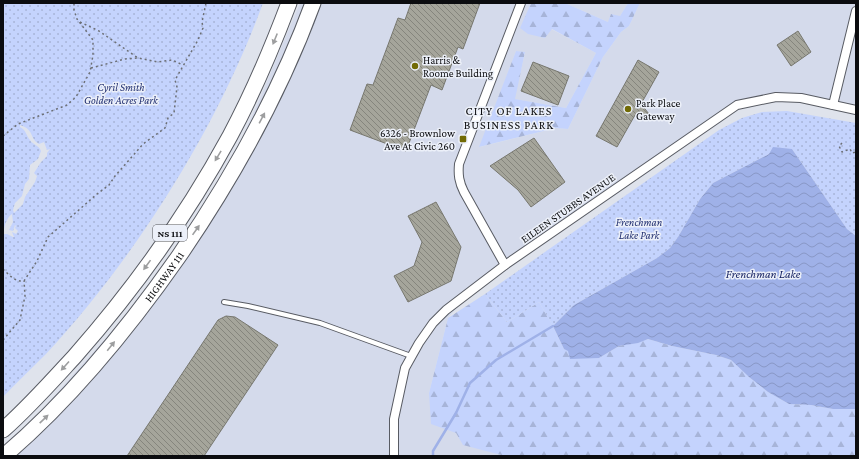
<svg xmlns="http://www.w3.org/2000/svg" width="859" height="459" font-family="'Crimson Pro',serif">
	<style>
		.built { fill: #d4daeb }
		.forest { fill: url(#forest-firs) }
		.park { fill: url(#park-dots); fill-rule: evenodd }
		.water { fill: url(#water-waves) }
		.lines { fill: none; stroke-linecap: round; stroke-linejoin: round }
		.stream { stroke: #9fb1e8; stroke-width: 2.5 }
		.building { fill: url(#building-back-hatch); stroke: #77776e }
		.lane-casing { stroke: #585b63; stroke-width: 6 }
		.street-casing { stroke: #585b63; stroke-width: 10 }
		.highway-casing { stroke: #585b63; stroke-width: 17 }
		.path { stroke: #6c6f75; stroke-width: 1.5; stroke-dasharray: 2 3; stroke-linecap: butt }
		.lane { stroke: #fff; stroke-width: 4 }
		.street { stroke: #fff; stroke-width: 8 }
		.highway { stroke: #fff; stroke-width: 15 }
		.oneway { fill: #9d9e9f }
		.poi-dot { fill: #726b05; stroke: #ecf0f9; stroke-width: 1.5 }
		.labels { text-anchor: middle; dominant-baseline: central; stroke-width: 3; stroke-linejoin: round; paint-order: stroke }
		.shield { fill: #ecf0f9; stroke: #4e5055; stroke-width: 1 }
		.shield-label { font-size: 10px; font-weight: bold; fill: #0b0c0f }
		.poi-label { font-size: 11px; fill: #0b0c0f; stroke: #ecf0f9; text-anchor: start }
		.park-label { font-size: 11px; font-style: italic; fill: #223071; stroke: #ecf0f9 }
		.street-label { font-size: 11px; fill: #0b0c0f; stroke: #ecf0f9 }
		.neighbourhood-label { font-size: 12px; letter-spacing: 1px; fill: #0b0c0f; stroke: #ecf0f9 }
		.water-label { font-size: 12px; font-style: italic; fill: #192565; stroke: #ecf0f9 }
	</style>
	<defs>
		<pattern id="forest-firs" width="22" height="20" patternUnits="userSpaceOnUse"><rect width="22" height="20" fill="#c4d3fd"/><path d="M5 1l3.5 6h-7zM16 11l3.5 6h-7z" fill="#a7b4d8"/></pattern>
		<pattern id="park-dots" width="8" height="8" patternUnits="userSpaceOnUse"><rect width="8" height="8" fill="#c4d3fd"/><path d="M2 2h.1M6 6h.1" fill="none" stroke="#a7b4d8" stroke-width="1.8" stroke-linecap="round"/></pattern>
		<pattern id="water-waves" width="16" height="10" patternUnits="userSpaceOnUse"><rect width="16" height="10" fill="#9fb1e8"/><path d="M0 5q4-4 8 0t8 0" fill="none" stroke="#8897c6"/></pattern>
		<pattern id="building-back-hatch" width="6" height="6" patternUnits="userSpaceOnUse"><rect width="6" height="6" fill="#a5a59b"/><path d="M-1 5l2 2M0 0l6 6M5-1l2 2" fill="none" stroke="#85857d"/></pattern>
	</defs>
	<rect width="100%" height="100%" fill="#dfe3ec"/>
	<g class="built">
		<polygon points="300,3 531,3 521,29 551,29 596,53 566,108 514,99 525,53 516,51 480,147 556,128 568,129 603,57 621,32 629,26 640,3 856,3 856,106 786,95 764,95 738,102 720,111 480,280 448,318 429,393 456,433 505,456 3,456 7,449 125,317 220,187 261,96"/>
		<polygon points="565,3 628,3 620,16 608,22"/>
	</g>
	<g class="forest">
		<polygon points="531,3 565,3 608,22 611,14 620,16 628,3 640,3 629,26 621,32 603,57 568,129 556,128 479,147 516,51 525,52 515,99 566,108 596,53 552,29 545,38 528,34 520,28"/>
		<polygon points="485,294 507,322 539,302 552,324 564,349 599,358 619,346 638,342 648,339 672,346 716,355 731,360 749,377 768,392 789,404 811,405 833,409 856,409 856,456 505,456 463,445 456,433 431,424 429,393 448,318"/>
	</g>
	<g class="park">
		<path d="M3 3H263C218 127 136 257 46 354 32 368 17 382 3 397ZM20 125C35 130 29 138 39 144L44 142 47 150 50 149 47 153V156L41 162 34 173 37 176 35 182 25 197 23 204 14 213 13 210 15 203 22 196 25 184 29 179 30 165 38 159 41 151C39 145 33 145 30 140 26 135 26 130 20 127ZM12 214 13 222 9 230 13 231 15 225 16 226 15 228 18 231 16 234 12 232 14 237H13L7 234H4C3 228 7 217 12 214Z"/>
		<polygon points="787,111 856,123 856,236 847,229 792,149 769,154 713,183 700,199 678,237 670,248 657,258 574,305 553,326 539,302 507,322 485,294 719,130 742,118 762,112"/>
	</g>
	<polygon class="water" points="773,147 792,149 847,229 856,236 856,409 833,409 811,405 789,404 768,392 749,377 731,360 716,355 672,346 648,339 638,343 619,346 599,358 570,359 568,351 564,349 553,326 574,305 657,258 670,248 678,237 700,199 713,183 769,154"/>
	<g class="lines">
		<polyline class="stream" points="433,456 433,451 456,413 470,383 496,360 553,326"/>
	</g>
	<g class="building">
		<polygon points="411,3 480,3 463,49 458,47 442,90 431,85 406,151 350,130 367,84 373,85 398,18 405,20"/>
		<polygon points="798,31 811,52 791,66 777,45"/>
		<polygon points="638,60 659,72 641,104 649,114 635,115 617,147 596,136"/>
		<polygon points="533,62 569,76 558,105 521,91"/>
		<polygon points="534,138 565,182 531,207 518,190 490,166"/>
		<polygon points="436,202 461,247 451,281 408,302 394,276 414,266 422,242 408,216"/>
		<polygon points="226,316 235,317 278,345 204,456 127,456 218,320"/>
	</g>
	<g class="lines">
		<defs>
			<polyline id="lane" points="224,302 248,306 320,323 411,356"/>
			<g id="street">
				<polyline points="833,105 856,11"/>
				<path d="M505 265 464 192C459 182 458 175 459 164L521 3"/>
				<polyline points="394,456 394,419 405,368 419,343 433,323 446,310 505,265 737,105 776,97 801,98 856,110"/>
			</g>
			<g id="highway">
				<path d="M3 430C29 407 52 381 75 356 134 289 187 215 230 136 253 93 272 48 289 3"/>
				<path id="s1" d="M4 456C72 398 128 329 179 256 233 177 280 93 313 3"/>
			</g>
		</defs>
		<use href="#lane" class="lane-casing"/>
		<use href="#street" class="street-casing"/>
		<use href="#highway" class="highway-casing"/>
		<g class="path">
			<polyline points="80,22 99,31 138,58"/>
			<polyline points="91,68 125,59 138,58 158,62 172,60 183,65"/>
			<polyline points="3,136 18,124 67,105 76,97 90,72 93,55 93,40 77,19 74,10 74,3"/>
			<polyline points="842,143 839,146 842,152 850,149 852,153 856,152"/>
			<path d="M3 269C9 275 15 282 24 281L37 261 48 237 97 194 109 185 115 176 143 144 165 128 168 118 174 113 177 87 175 80 198 40 203 28 202 22 206 3"/>
			<polyline points="3,340 20,320 25,296 24,281"/>
		</g>
		<use href="#lane" class="lane"/>
		<use href="#street" class="street"/>
		<use href="#highway" class="highway"/>
	</g>
	<defs><path id="oneway-solid" d="M-6-.8H1V-3.2L6.5 0L1 3.2V.8H-6Z"/></defs>
	<g class="oneway">
		<use href="#oneway-solid" transform="translate(275 39) rotate(112)"/>
		<use href="#oneway-solid" transform="translate(262 118) rotate(-62)"/>
		<use href="#oneway-solid" transform="translate(218 156) rotate(121)"/>
		<use href="#oneway-solid" transform="translate(196 230) rotate(-55)"/>
		<use href="#oneway-solid" transform="translate(147 265) rotate(126)"/>
		<use href="#oneway-solid" transform="translate(111 346) rotate(-51)"/>
		<use href="#oneway-solid" transform="translate(65 366) rotate(132)"/>
		<use href="#oneway-solid" transform="translate(44 419) rotate(-44)"/>
	</g>
	<g class="poi-dot">
		<circle cx="415" cy="66" r="4"/>
		<circle cx="628" cy="109" r="4"/>
		<rect x="459" y="135" width="8" height="8" rx="2"/>
	</g>
	<g class="labels">
		<rect class="shield" x="153" y="225" width="34" height="16" rx="3"/>
		<g class="shield-label">
			<text x="170" y="233">NS 111</text>
		</g>
		<g class="poi-label">
			<text x="423" y="60">Harris &amp;<tspan x="423" dy="13">Roome Building</tspan></text>
			<text x="636" y="103">Park Place<tspan x="636" dy="13">Gateway</tspan></text>
			<text x="455" y="133" text-anchor="end">6326 - Brownlow<tspan x="455" dy="13">Ave At Civic 260</tspan></text>
		</g>
		<g class="park-label">
			<text x="121" y="87">Cyril Smith<tspan x="121" dy="13">Golden Acres Park</tspan></text>
			<text x="639" y="222">Frenchman<tspan x="639" dy="13">Lake Park</tspan></text>
		</g>
		<g class="street-label">
			<text transform="translate(568 208) rotate(-35)">EILEEN STUBBS AVENUE</text>
			<text stroke="none"><textPath href="#s1" startOffset="241">HIGHWAY 111</textPath></text>
		</g>
		<g class="neighbourhood-label">
			<text x="509" y="111">CITY OF LAKES<tspan x="509" dy="14">BUSINESS PARK</tspan></text>
		</g>
		<g class="water-label">
			<text x="763" y="274">Frenchman Lake</text>
		</g>
	</g>
	<rect width="859" height="459" fill="none" stroke="#0b0c0f" stroke-width="8"/>
</svg>
